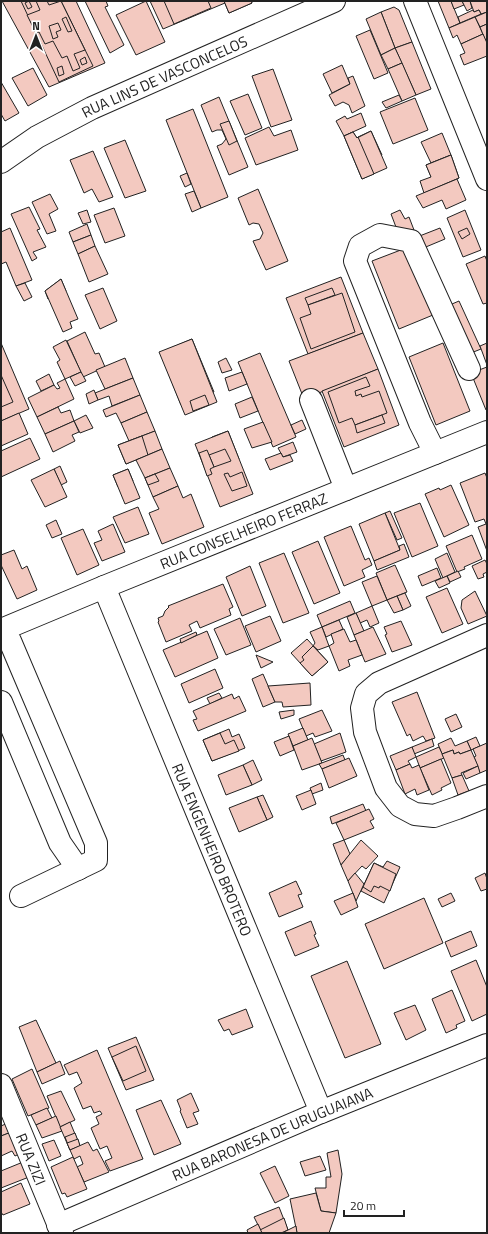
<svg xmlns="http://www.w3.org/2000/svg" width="488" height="1234" font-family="'Titillium Web',sans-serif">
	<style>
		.building { fill: #f3c9c0; stroke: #222 }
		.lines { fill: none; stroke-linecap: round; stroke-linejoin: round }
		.minor-casing { stroke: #222; stroke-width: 24 }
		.minor { stroke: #fff; stroke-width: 22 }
		.labels { text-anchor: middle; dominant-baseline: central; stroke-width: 3; stroke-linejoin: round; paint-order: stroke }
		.street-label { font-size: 15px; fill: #222; stroke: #fff }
	</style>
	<rect width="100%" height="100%" fill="#fff"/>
	<g class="building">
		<polygon points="2,1 76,1 105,63 49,87"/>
		<polygon points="21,1 61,1 93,66 59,82"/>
		<polygon points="29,1 32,7 28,9 25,3"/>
		<polygon points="36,1 47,1 49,5 61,1 85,50 74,54 80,68 73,71 67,56 62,58 53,41 45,44 39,32 36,33 27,15 40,10"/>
		<polygon points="85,1 106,1 108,6 105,7 124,45 110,53"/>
		<polygon points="146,1 165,42 136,55 116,15"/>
		<polygon points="150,1 224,1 225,3 163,29"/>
		<polygon points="164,1 208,1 211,8 174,24"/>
		<polygon points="224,1 251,1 252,3 229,13"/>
		<polygon points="224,1 251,1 252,3 229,13"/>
		<polygon points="438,1 451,1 460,23 449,28"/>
		<polygon points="451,1 462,1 464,5 454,9"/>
		<polygon points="462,1 470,1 472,8 467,11"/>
		<polygon points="470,1 487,1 487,12 481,14 479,10 474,12"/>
		<polygon points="394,7 399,10 412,42 395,48 381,12"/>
		<polygon points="473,10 474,12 479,10 481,14 460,23 458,17"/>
		<polygon points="381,12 395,48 381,55 366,19"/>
		<polygon points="487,12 487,24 480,27 475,17"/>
		<polygon points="66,17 72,31 68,32 62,19"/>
		<polygon points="475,17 483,34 461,44 457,35 453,38 449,28"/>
		<polygon points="58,23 61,30 56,32 58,37 53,39 49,26"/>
		<polygon points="487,24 487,41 486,42 480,27"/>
		<polygon points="370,30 388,73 374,79 356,36"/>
		<polygon points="483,34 487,43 487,56 464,65 460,55 465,53 461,44"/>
		<polygon points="412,42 431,89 416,95 395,48"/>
		<polygon points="395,48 402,63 388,69 381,55"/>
		<polygon points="85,57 87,63 82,65 80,60"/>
		<polygon points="402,63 416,95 402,101 388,69"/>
		<polygon points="342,65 350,84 332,93 323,74"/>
		<polygon points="62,66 64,74 59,76 57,68"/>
		<polygon points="33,68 47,95 28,106 12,78"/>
		<polygon points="273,69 292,120 271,127 252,76"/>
		<polygon points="353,76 365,106 352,113 349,105 343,102 335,106 329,95 350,84 348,78"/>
		<polygon points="1,82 19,113 5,121 1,114"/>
		<polygon points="248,94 262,128 245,135 230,101"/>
		<polygon points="399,95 402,101 386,108 382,102"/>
		<polygon points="219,97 248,167 229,175 217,146 222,144 226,139 222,130 217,130 212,132 201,105"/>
		<polygon points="415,98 428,130 393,144 380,112"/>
		<polygon points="193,109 228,197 201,208 166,120"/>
		<polygon points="361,113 366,126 344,136 336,121 345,116 347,119"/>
		<polygon points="229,121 237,141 229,145 220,124"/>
		<polygon points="269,127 274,136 291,130 298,150 256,165 245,138"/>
		<polygon points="371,131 382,155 368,160 358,137"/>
		<polygon points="371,131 387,168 362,179 344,136 353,132 357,138"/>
		<polygon points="353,132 357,138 358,137 374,174 362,179 344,136"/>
		<polygon points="442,133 451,155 431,163 421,142"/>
		<polygon points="125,140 146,191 125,198 104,148"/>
		<polygon points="93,151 113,197 99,202 92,189 84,193 70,160"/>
		<polygon points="451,155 459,178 436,188 426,165"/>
		<polygon points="451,155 459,178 424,193 420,181 431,177 426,165"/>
		<polygon points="187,173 191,184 185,187 180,176"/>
		<polygon points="457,179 466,200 446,209 442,200 423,208 416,196"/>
		<polygon points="258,189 288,261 266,270 253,241 260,239 263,233 259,224 253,223 249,225 238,198"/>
		<polygon points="194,191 201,208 192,212 185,194"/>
		<polygon points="50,194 58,209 49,214 56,231 47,234 32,202"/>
		<polygon points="29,207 40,229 37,230 46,247 33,252 37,258 32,261 11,214"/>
		<polygon points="114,208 125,236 105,243 94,215"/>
		<polygon points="87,210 91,222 83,224 78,213"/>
		<polygon points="400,210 405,219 409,217 414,230 399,235 391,214"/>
		<polygon points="465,210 481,250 463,257 447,218"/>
		<polygon points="87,224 91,235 73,242 69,232"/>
		<polygon points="10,228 32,280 16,286 6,262 1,264 1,232"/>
		<polygon points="440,228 445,239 421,249 417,237"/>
		<polygon points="467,228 470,234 462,239 458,232"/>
		<polygon points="91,235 95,246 78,254 73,242"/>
		<polygon points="95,246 108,274 89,282 78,254"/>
		<polygon points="406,248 433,315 399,329 372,261"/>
		<polygon points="485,256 487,261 487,303 483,304 466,264"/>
		<polygon points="341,277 363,333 308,354 286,298"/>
		<polygon points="61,279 66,291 48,299 45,291"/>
		<polygon points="61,279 78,319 70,322 72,328 63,332 45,291"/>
		<polygon points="25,283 32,297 24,301 16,286"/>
		<polygon points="103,288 117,321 100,329 85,295"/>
		<polygon points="332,288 335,295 308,305 305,298"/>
		<polygon points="342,293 355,332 311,349 300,318 311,314 308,305"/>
		<polygon points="459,301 481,349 471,353 445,307"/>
		<polygon points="85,332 95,354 99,353 105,367 83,377 67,341"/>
		<polygon points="363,333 378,369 304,399 289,361"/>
		<polygon points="192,339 214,392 181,405 166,367 172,364 166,350"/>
		<polygon points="192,339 217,402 185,415 159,352"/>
		<polygon points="66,340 81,372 65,379 57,362 60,360 53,347"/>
		<polygon points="1,343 29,409 1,421"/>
		<polygon points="443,343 470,411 436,425 409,357"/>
		<polygon points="487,343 487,365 480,346"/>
		<polygon points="260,353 296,437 273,447 238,362"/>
		<polygon points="125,358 133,378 105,389 96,370"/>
		<polygon points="226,358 232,370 222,373 218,362"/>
		<polygon points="487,367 487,410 486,410 471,373"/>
		<polygon points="378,369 399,425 344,447 322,391"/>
		<polygon points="81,372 86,381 75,386 70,377"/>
		<polygon points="242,372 247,384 229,391 225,378"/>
		<polygon points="49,374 54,385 41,391 36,381"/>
		<polygon points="1,375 13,402 1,407"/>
		<polygon points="366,377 370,386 355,391 356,396 361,394 362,397 379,391 387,413 355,425 352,418 339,423 328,392"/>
		<polygon points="133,378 140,395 112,406 109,396 98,400 95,393"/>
		<polygon points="65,379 74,399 37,417 28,398 54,385 57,389 60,388 57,383"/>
		<polygon points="94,390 98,400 89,404 86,394"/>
		<polygon points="140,395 147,412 121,423 116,413 106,417 103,410"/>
		<polygon points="205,395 209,405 193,411 190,401"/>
		<polygon points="252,397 258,411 240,418 235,404"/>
		<polygon points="58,407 61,413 70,410 74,421 45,434 37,417"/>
		<polygon points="147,412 155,431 129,441 121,423"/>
		<polygon points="19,413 28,434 1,446 1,421"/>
		<polygon points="86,415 93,428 80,433 74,421"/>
		<polygon points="382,415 385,423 357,433 355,425"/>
		<polygon points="302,420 306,429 295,434 291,425"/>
		<polygon points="74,421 79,432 72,435 75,441 53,452 45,434"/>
		<polygon points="263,422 272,442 252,448 244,429"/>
		<polygon points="155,431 162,449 126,464 118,445"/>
		<polygon points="228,431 239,459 231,461 225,449 218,451 212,437"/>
		<polygon points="228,431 253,494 220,507 195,444"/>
		<polygon points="142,436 148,455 126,464 118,445"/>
		<polygon points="30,438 40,459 1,477 1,451"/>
		<polygon points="293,442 297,452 283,457 278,448"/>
		<polygon points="162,449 170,468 145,478 136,460"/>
		<polygon points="225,449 231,461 214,467 209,455"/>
		<polygon points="207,450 214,467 210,469 212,474 207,476 199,453"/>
		<polygon points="281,453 283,457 290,455 293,461 270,470 265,459"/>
		<polygon points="60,466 67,482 61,485 54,469"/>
		<polygon points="170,468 178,486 153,497 145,478"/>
		<polygon points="54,469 67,497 45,507 31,480"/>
		<polygon points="128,469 133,481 118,487 113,475"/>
		<polygon points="128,469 140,498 125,504 113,475"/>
		<polygon points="242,472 247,486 232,491 224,474 228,473 230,477"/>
		<polygon points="485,473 487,478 487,551 478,527 486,524 484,519 475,522 460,483"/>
		<polygon points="155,474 159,481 148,485 145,478"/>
		<polygon points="451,485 469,525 444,537 425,494 439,488 440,490"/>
		<polygon points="178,486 183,498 191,494 204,527 162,544 149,513 159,509 153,497"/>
		<polygon points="420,503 438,546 412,557 394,513"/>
		<polygon points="138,507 149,534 125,543 113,517"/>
		<polygon points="390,511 402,538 397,540 385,513"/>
		<polygon points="385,513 400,550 374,561 359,524"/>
		<polygon points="56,520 62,534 52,538 46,525"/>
		<polygon points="113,524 125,552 102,561 94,543 102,540 98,531"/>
		<polygon points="351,526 365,560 369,558 372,565 362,570 365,577 344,586 324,537"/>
		<polygon points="83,529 99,565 77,575 61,538"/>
		<polygon points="472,535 482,559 464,567 465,569 457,572 446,546"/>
		<polygon points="318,541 340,593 314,604 292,552"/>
		<polygon points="404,544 409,557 377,570 374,561 400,550 399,546"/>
		<polygon points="14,550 22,569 27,566 37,590 17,599 1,565 1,555"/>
		<polygon points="284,553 309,613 283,623 259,563"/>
		<polygon points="447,553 455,572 443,578 435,559"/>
		<polygon points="485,560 487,564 487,572 483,574 484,577 478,579 472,566"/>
		<polygon points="395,565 407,592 387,600 376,573"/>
		<polygon points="250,566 266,606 242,616 226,577"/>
		<polygon points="437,568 441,578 422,586 418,576"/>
		<polygon points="458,571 461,577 450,582 447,576"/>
		<polygon points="377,576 387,600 372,606 362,582"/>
		<polygon points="447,576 450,583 439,588 435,581"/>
		<polygon points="223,584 233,607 229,609 231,615 200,628 197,621 189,625 192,631 166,642 158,622 159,621 158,618 163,616 165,611 169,607 168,606"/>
		<polygon points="447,588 463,624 442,633 426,597"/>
		<polygon points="475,591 487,616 468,624 461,608 462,600"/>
		<polygon points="405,593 411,606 403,610 397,596"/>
		<polygon points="397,596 403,610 394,613 387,600"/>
		<polygon points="350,601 355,613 322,627 317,615"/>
		<polygon points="372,606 379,623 370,627 367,620 360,623 356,613"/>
		<polygon points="356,613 364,631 354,635 347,617"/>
		<polygon points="270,616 281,641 256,652 245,626"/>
		<polygon points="240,618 251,645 226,655 214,629"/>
		<polygon points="339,620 343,629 326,637 322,627"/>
		<polygon points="401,621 412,645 392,652 385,635 387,634 384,627"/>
		<polygon points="322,627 329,646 318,650 313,646 315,643 310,632"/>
		<polygon points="373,627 386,654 365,662 354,635"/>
		<polygon points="344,629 350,642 356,640 362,655 348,660 350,666 339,671 329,646 334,643 331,634"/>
		<polygon points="207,631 218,658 175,677 163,650"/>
		<polygon points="196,632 197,635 181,643 180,639"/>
		<polygon points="307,639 328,662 312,676 291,653"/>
		<polygon points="313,646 328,662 312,676 300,663 304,660 302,657"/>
		<polygon points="256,655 273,662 261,668"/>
		<polygon points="215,669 223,688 189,703 181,684"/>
		<polygon points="263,674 275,702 263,707 252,679"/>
		<polygon points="310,683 311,705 283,707 282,702 275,702 268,686"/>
		<polygon points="417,692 435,738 426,741 423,736 413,741 410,734 407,736 392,702"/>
		<polygon points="219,693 222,698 210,704 207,698"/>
		<polygon points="232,694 234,699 239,696 246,711 198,731 193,720 197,719 193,711"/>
		<polygon points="294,710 294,715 281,719 279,712"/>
		<polygon points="322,710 332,731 315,737 313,733 306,736 299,719"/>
		<polygon points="456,714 462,727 451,732 445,719"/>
		<polygon points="303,728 308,740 293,746 288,734"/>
		<polygon points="229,729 232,737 239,734 245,748 212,761 203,740"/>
		<polygon points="220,733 225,744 234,740 239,751 212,761 203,740"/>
		<polygon points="340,733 346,752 321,761 314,744"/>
		<polygon points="289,736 294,750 280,756 274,742"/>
		<polygon points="476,737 480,746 471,750 467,741"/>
		<polygon points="312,738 322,763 302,770 293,746"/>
		<polygon points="451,738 455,746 467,741 471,750 460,754 459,752 454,754 453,750 442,754 438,744"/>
		<polygon points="432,739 434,746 414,754 412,747"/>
		<polygon points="487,743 487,770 480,773 474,757 476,756 473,749"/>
		<polygon points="412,747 416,757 408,761 410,764 396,770 390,756"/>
		<polygon points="439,747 444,758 420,768 416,757"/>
		<polygon points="453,750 454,754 459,752 460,754 471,750 478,766 461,773 462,775 452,778 442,754"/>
		<polygon points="343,755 345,760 322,769 319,764"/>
		<polygon points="349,758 357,776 329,788 322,769"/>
		<polygon points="441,759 451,783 441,788 442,790 432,795 420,768"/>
		<polygon points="253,760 262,780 252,785 243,765"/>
		<polygon points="410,764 412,768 419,765 429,790 417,795 415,789 405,794 396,770"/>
		<polygon points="243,765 252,785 226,795 218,775"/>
		<polygon points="478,766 480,773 466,779 463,773"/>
		<polygon points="462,775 469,791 458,795 452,778"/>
		<polygon points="321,783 323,790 312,794 310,788"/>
		<polygon points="311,790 316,804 302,810 296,796"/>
		<polygon points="263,795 273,817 267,820 257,797"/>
		<polygon points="257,797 267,820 239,832 229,808"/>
		<polygon points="363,804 366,811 332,824 330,817"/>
		<polygon points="369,809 374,819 370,821 374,828 344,840 336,823"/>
		<polygon points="344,840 350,854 341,865 333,844"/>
		<polygon points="361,840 378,856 366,869 362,866 348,881 341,865"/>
		<polygon points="387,861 400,867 384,903 361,891 374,863 383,867"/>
		<polygon points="374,863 396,874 390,891 380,886 379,888 374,886 371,892 363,887"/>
		<polygon points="355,873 364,884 356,901 348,881"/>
		<polygon points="485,873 487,879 487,889 481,891 475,878"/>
		<polygon points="296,881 302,894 298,895 303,907 279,917 269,893"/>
		<polygon points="353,893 358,907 341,915 334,901"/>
		<polygon points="451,893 455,901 442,907 438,899"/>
		<polygon points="424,898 443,943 384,969 365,924"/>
		<polygon points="311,921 316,934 314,935 319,946 295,956 285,932"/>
		<polygon points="471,931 477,946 451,957 445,942"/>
		<polygon points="476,960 487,987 487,1014 472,1021 451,971"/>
		<polygon points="347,961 381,1044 345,1058 311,976"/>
		<polygon points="452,990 465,1021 456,1025 457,1028 446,1033 432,999"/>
		<polygon points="415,1005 426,1030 406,1040 394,1013"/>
		<polygon points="246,1009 253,1027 232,1035 229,1029 224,1031 218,1020"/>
		<polygon points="36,1020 56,1063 37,1072 19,1027"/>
		<polygon points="136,1037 154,1080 126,1090 108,1048"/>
		<polygon points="136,1046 146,1071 123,1081 112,1057"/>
		<polygon points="97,1050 143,1159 110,1171 105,1161 112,1158 107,1146 100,1149 91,1128 99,1124 96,1117 102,1114 100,1111 94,1113 91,1106 83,1109 74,1088 82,1083 77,1072 69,1075 64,1065"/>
		<polygon points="60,1061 65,1074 42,1084 37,1072"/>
		<polygon points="32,1069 49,1108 28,1116 12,1079"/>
		<polygon points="61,1091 75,1120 60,1127 47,1096"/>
		<polygon points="191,1093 199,1111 193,1113 198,1124 187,1128 180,1111 181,1110 177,1100"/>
		<polygon points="161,1100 181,1144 154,1155 136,1110"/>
		<polygon points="47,1108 52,1118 36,1125 31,1115"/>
		<polygon points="56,1116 62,1131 42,1138 36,1125"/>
		<polygon points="10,1122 14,1131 1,1136 1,1126"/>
		<polygon points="70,1122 80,1146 70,1150 60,1127"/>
		<polygon points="14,1131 23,1152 15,1156 12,1151 1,1156 1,1136"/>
		<polygon points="75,1133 80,1146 70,1150 65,1137"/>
		<polygon points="78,1139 80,1146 70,1150 67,1143"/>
		<polygon points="54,1140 61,1156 49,1161 42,1144"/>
		<polygon points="88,1142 93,1151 97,1149 109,1172 84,1182 77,1167 83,1164 80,1156 74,1159 70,1150"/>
		<polygon points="338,1150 342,1174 336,1213 321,1211 315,1188 326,1188 326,1177 331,1177 327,1153"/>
		<polygon points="320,1156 326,1170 305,1176 300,1162"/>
		<polygon points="73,1157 87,1189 67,1197 65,1193 62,1194 51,1167"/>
		<polygon points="23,1162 29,1177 1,1188 1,1171"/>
		<polygon points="275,1166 289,1196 275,1203 260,1173"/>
		<polygon points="21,1183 30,1204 3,1215 1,1212 1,1192"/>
		<polygon points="316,1193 321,1211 336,1213 329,1233 297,1233 290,1199"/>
		<polygon points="279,1207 288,1230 281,1233 262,1233 254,1217"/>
		<polygon points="284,1218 288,1230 281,1233 262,1233 260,1230"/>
		<polygon points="258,1224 262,1233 248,1233 247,1230"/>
		<polygon points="296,1226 297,1233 285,1233 284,1232"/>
	</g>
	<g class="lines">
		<defs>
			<g id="minor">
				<polyline points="415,1 487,179"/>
				<path id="s1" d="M1 162 37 137 92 108 334 1"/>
				<polyline points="311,400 346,489"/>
				<polyline points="435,453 420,423 355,261 360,246 380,235 411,241 469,369"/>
				<path id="s2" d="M104 587 321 1112"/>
				<polyline points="3,629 10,641 96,843 96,860 21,896"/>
				<path id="s3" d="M1 630 104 587 487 432"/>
				<polyline points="487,635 379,683 366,694 362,708 365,732 386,788 400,806 415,814 434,816 457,808 487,796"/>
				<polyline points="1,702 60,843 78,869"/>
				<path id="s4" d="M1 1085 62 1233"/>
				<path id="s5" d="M58 1225 321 1112 487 1045"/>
			</g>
		</defs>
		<use href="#minor" class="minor-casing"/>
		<use href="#minor" class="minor"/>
	</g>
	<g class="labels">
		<g class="street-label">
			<text stroke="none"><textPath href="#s1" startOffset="185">RUA LINS DE VASCONCELOS</textPath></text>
			<text stroke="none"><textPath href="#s3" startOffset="262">RUA CONSELHEIRO FERRAZ</textPath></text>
			<text stroke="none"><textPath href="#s2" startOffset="284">RUA ENGENHEIRO BROTERO</textPath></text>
			<text stroke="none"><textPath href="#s5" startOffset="233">RUA BARONESA DE URUGUAIANA</textPath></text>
			<text stroke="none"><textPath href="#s4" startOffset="80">RUA ZIZI</textPath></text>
		</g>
	</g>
	<rect width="488" height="1234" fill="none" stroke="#222222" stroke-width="4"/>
	<g transform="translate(36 36)" stroke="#ffffff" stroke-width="3" paint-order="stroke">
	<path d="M0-3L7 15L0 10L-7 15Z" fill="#222222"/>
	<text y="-6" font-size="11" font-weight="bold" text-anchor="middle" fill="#222222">N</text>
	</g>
	<path d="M344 1210v6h60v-6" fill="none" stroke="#222222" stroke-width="2"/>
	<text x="350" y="1210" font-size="12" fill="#222222" stroke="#ffffff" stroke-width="3" paint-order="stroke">20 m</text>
</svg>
